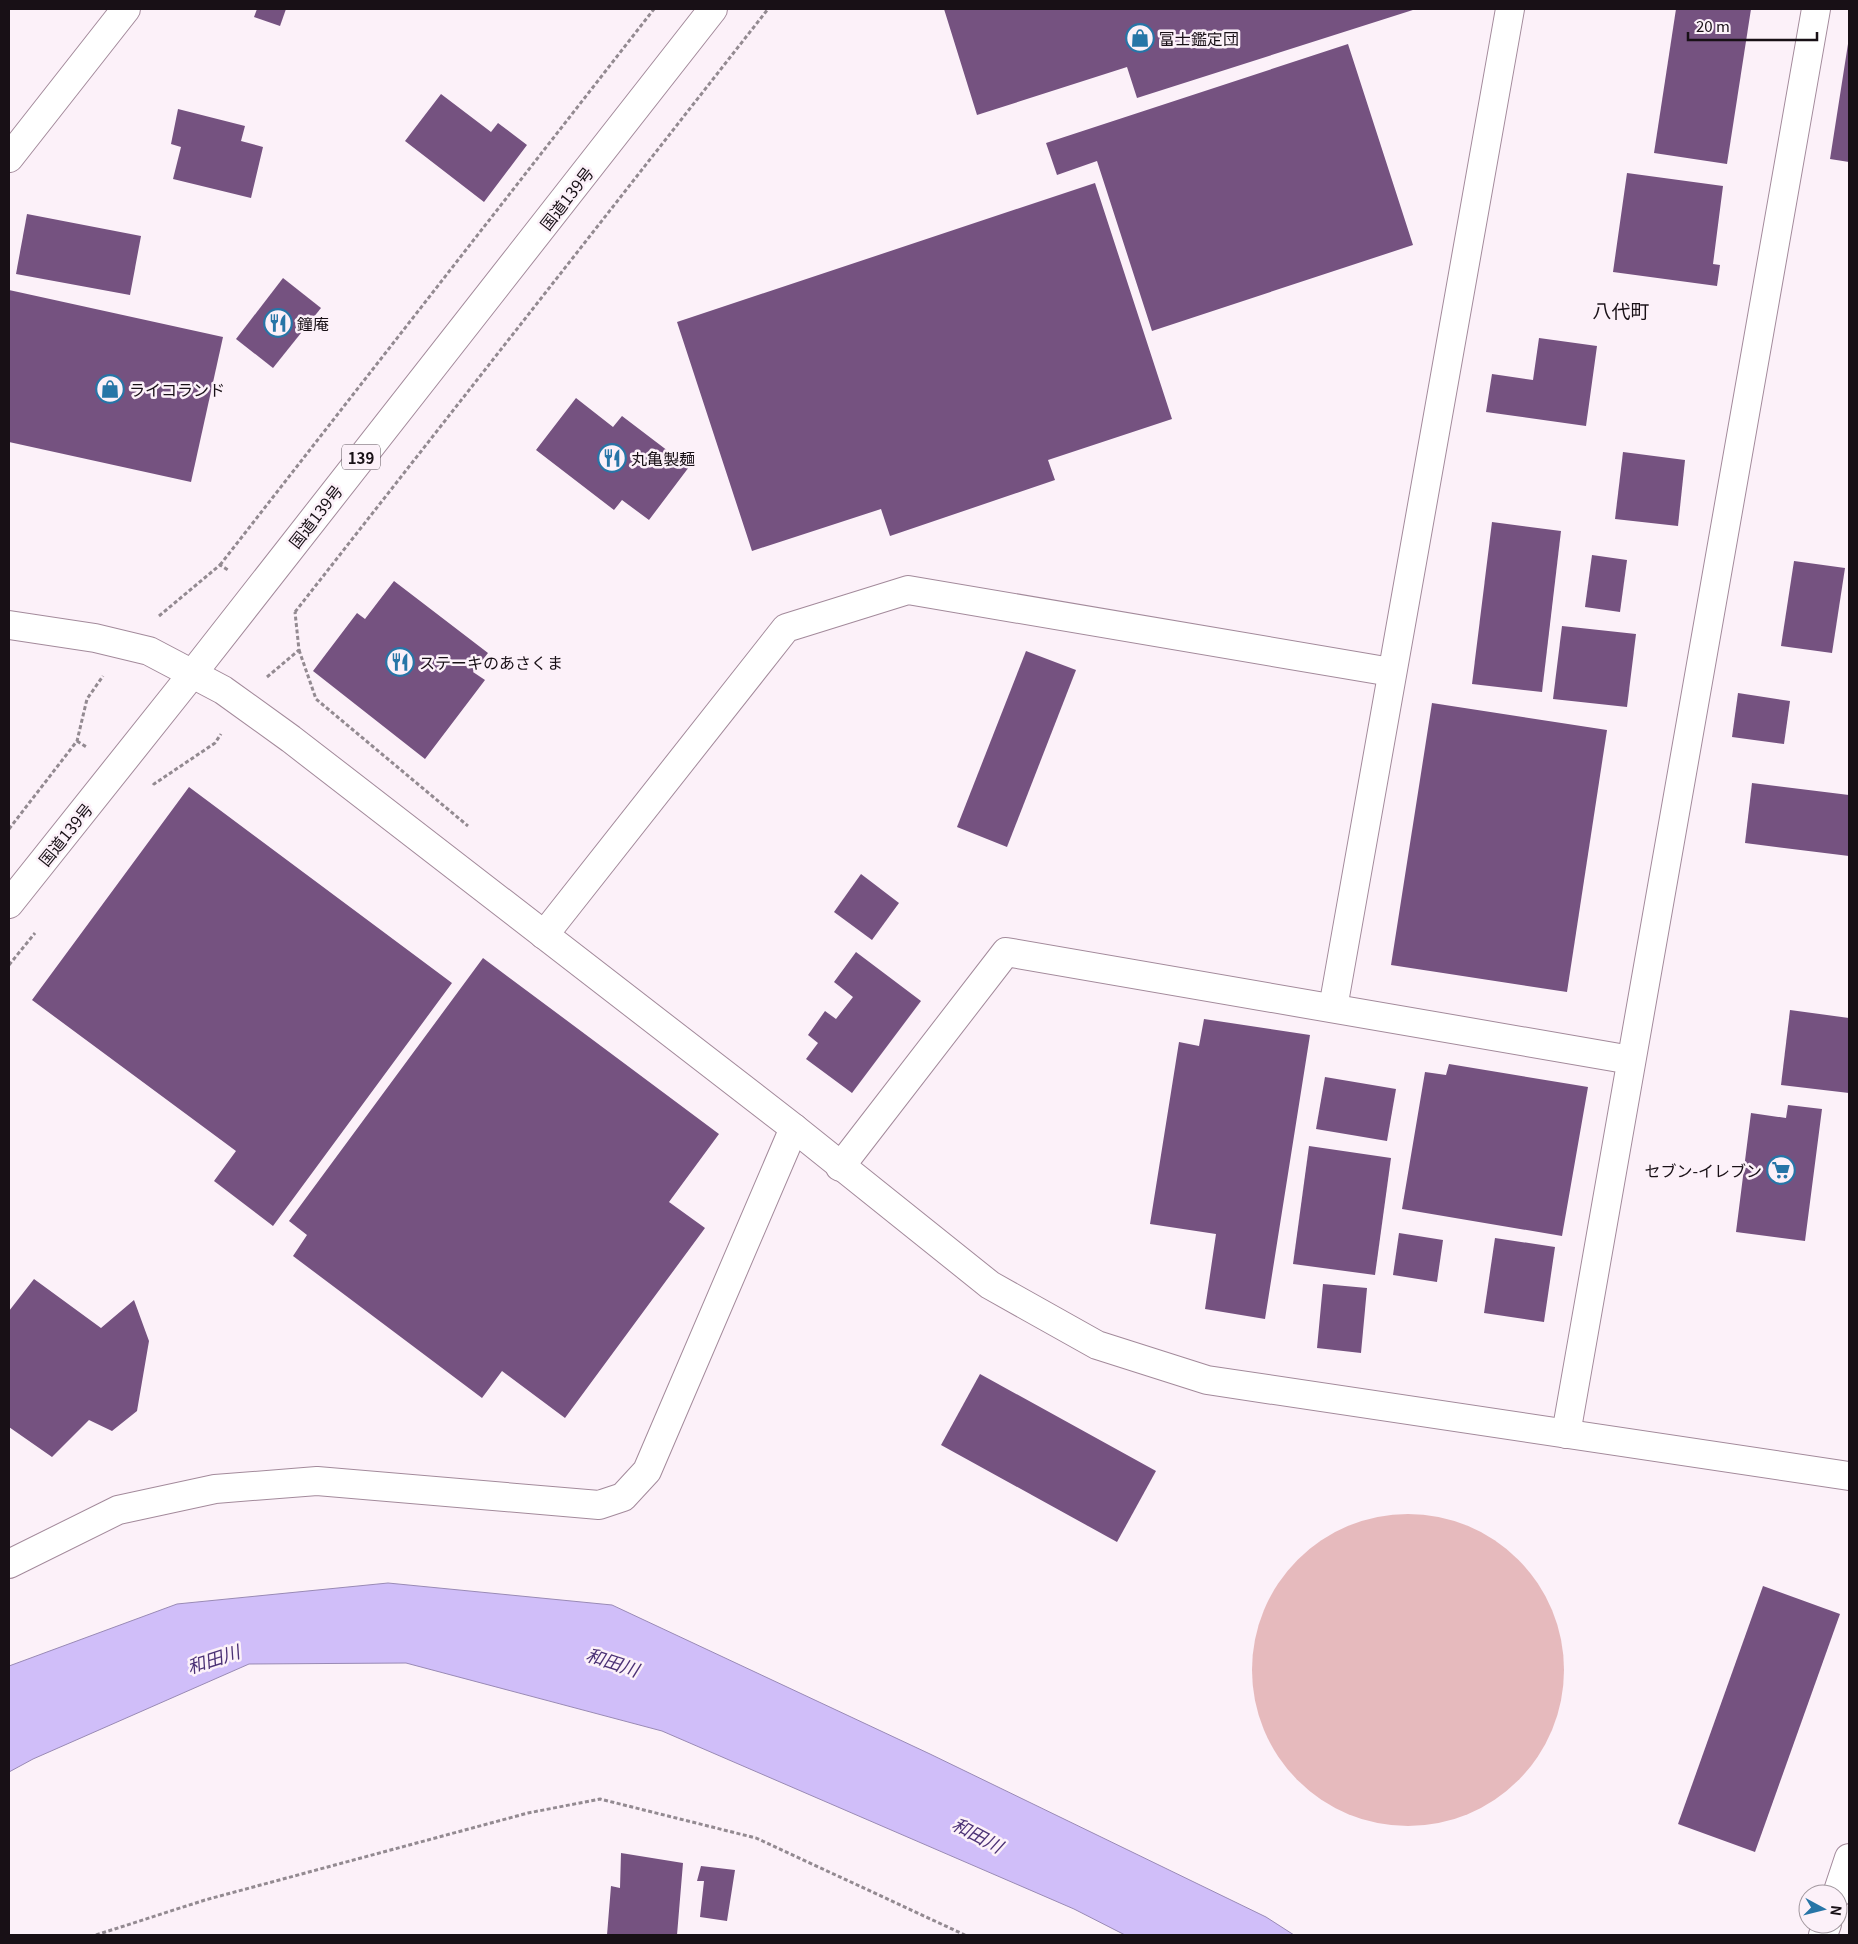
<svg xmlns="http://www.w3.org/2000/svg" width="1858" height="1944" font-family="Georgia,'Noto Sans JP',serif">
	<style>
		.green { fill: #e6babd }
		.water { fill: #d0bef9; stroke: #998ab5 }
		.building { fill: #755280 }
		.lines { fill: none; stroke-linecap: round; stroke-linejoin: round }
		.minor-casing { stroke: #a38a9b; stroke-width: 30 }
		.highway-casing { stroke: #a38a9b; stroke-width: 30 }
		.path { stroke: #938a91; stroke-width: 3; stroke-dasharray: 4 2.5; stroke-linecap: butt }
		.minor { stroke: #fff; stroke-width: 28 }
		.highway { stroke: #fff; stroke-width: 28 }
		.labels { text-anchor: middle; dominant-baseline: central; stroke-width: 5; stroke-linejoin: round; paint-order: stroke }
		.shield { fill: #fcf1f9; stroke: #5c545a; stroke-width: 1 }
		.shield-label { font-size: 15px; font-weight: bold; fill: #181016 }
		.poi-label { font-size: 16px; fill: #181016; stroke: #fcf1f9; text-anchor: start }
		.street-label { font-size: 16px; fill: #181016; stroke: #fcf1f9 }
		.water-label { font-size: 18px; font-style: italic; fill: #4b3175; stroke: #fcf1f9 }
		.quarter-label { font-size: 19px; fill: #181016; stroke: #fcf1f9 }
	</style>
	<rect width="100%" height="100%" fill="#fcf1f9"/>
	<circle class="green" cx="1408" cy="1670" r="156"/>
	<polygon class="water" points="388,1583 612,1605 930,1754 1266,1917 1294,1935 1125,1935 1074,1909 662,1731 406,1663 249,1664 33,1759 9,1772 9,1666 177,1604"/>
	<g class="building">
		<polygon points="257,9 286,9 280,26 254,17"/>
		<polygon points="944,9 1416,9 1137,98 1127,67 977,115"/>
		<polygon points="1676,9 1751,9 1727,164 1654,153"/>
		<polygon points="1348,44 1413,245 1152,331 1097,161 1057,175 1046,143"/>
		<polygon points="1848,44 1849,44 1849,162 1830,159"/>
		<polygon points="441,94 491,132 498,123 527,145 484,202 405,141"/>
		<polygon points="178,109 245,126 241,141 263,147 251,198 173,179 181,147 171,144"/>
		<polygon points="1627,173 1723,186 1713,264 1720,265 1717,286 1613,272"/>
		<polygon points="1095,183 1172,419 1048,460 1055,480 890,536 881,509 752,551 677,322"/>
		<polygon points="27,214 141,236 130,295 16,274"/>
		<polygon points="283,278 321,308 273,368 236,339"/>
		<polygon points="9,290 223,337 191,482 9,442"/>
		<polygon points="1539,338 1597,346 1586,426 1486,412 1492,374 1533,380"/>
		<polygon points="576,398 613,427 622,416 689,467 649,520 622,500 614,510 536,450"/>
		<polygon points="1623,452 1685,460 1678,526 1615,519"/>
		<polygon points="1492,522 1561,531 1542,692 1472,684"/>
		<polygon points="1592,555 1627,560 1620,612 1585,607"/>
		<polygon points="1794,561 1845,568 1832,653 1781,646"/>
		<polygon points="394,581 488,653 473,672 485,680 425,759 313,671 357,613 365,619"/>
		<polygon points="1562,626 1636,634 1627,707 1553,699"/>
		<polygon points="1026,651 1076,670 1007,847 957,827"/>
		<polygon points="1738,693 1790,701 1784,744 1732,737"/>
		<polygon points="1432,703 1607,730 1567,992 1391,965"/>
		<polygon points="1752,783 1849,795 1849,856 1745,843"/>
		<polygon points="189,787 452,983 273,1226 214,1181 236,1151 32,1000"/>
		<polygon points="861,874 899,903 872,940 834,912"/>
		<polygon points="856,952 921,1001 852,1093 806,1059 818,1043 808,1035 825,1011 836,1019 853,997 834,982"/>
		<polygon points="483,958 719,1134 669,1202 705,1228 565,1418 502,1371 482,1398 293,1256 307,1235 289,1221"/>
		<polygon points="1790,1010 1849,1018 1849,1093 1781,1085"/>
		<polygon points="1204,1019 1310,1035 1265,1319 1205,1309 1216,1234 1150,1224 1179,1042 1199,1046"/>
		<polygon points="1449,1064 1588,1087 1562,1236 1402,1209 1425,1072 1446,1075"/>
		<polygon points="1325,1077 1396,1089 1387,1141 1316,1129"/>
		<polygon points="1788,1105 1822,1109 1805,1241 1736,1232 1751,1113 1786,1118"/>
		<polygon points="1309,1146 1391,1158 1375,1275 1293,1264"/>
		<polygon points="1399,1233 1443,1240 1437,1282 1393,1275"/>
		<polygon points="1495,1238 1555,1247 1544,1322 1484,1313"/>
		<polygon points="34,1279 101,1328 134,1300 149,1341 137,1411 112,1431 89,1420 52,1457 9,1427 9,1311"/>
		<polygon points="1323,1284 1367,1288 1361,1353 1317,1348"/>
		<polygon points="980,1374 1156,1471 1117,1542 941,1445"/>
		<polygon points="1763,1586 1840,1614 1755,1852 1678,1824"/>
		<polygon points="621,1853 683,1863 677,1935 607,1935 611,1886 620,1888"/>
		<polygon points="701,1866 735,1870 727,1921 700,1917 704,1881 697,1881"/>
	</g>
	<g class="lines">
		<defs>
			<g id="minor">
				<polyline points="9,158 126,9"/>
				<polyline points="9,625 95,638 149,651 223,690 291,739 794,1128 990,1285 1097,1345 1207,1380 1849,1476"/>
				<polyline points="544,935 786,628 908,590 1391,672"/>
				<polyline points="1333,1008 1510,9"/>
				<polyline points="840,1167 1006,952 1631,1060"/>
				<polyline points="1566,1434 1816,9"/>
				<polyline points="9,1564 118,1510 215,1489 317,1481 599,1505 623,1497 647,1471 794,1128"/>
				<polyline points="1837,1894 1849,1858"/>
				<polyline points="1823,1935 1827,1924"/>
			</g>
			<polyline id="highway" points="9,904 193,673 713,9"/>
		</defs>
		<use href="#minor" class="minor-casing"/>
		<use href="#highway" class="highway-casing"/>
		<g class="path">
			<polyline points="220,565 654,9"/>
			<polyline points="295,612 768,9"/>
			<polyline points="159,616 220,565 228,570"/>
			<polyline points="299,650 316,699 468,826"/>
			<polyline points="267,677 299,650 295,612"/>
			<polyline points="77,741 88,748"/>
			<polyline points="153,783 154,784 215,743 221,734"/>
			<polyline points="9,829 77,741 87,699 103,676"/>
			<polyline points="9,965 35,933"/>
			<polyline points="96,1935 205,1900 528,1813 600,1799 756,1838 965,1935"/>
		</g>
		<use href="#minor" class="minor"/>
		<use href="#highway" class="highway"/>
	</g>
	<defs>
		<symbol id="shop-ring" viewBox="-11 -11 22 22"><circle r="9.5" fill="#fcf1f9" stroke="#2775a7" stroke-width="1.5"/><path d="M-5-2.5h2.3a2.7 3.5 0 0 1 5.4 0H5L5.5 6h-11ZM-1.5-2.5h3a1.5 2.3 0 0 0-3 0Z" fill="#2775a7"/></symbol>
		<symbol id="restaurant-ring" viewBox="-11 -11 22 22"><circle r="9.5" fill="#fcf1f9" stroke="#2775a7" stroke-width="1.5"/><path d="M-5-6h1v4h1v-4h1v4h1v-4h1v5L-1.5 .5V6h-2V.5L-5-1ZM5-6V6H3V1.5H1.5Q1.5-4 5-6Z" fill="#2775a7"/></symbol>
		<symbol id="supermarket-ring" viewBox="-11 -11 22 22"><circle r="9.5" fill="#fcf1f9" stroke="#2775a7" stroke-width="1.5"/><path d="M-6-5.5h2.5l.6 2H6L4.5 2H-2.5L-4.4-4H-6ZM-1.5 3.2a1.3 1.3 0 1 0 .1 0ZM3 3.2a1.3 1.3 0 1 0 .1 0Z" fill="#2775a7"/></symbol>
	</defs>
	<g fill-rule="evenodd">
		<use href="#shop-ring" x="1124" y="22" width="32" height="32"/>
		<use href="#restaurant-ring" x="262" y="307" width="32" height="32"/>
		<use href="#shop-ring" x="94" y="373" width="32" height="32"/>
		<use href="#restaurant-ring" x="596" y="442" width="32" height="32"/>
		<use href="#restaurant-ring" x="384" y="646" width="32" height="32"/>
		<use href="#supermarket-ring" x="1765" y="1154" width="32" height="32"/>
	</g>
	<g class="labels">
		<rect class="shield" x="342" y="444.5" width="38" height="25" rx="4"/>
		<g class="shield-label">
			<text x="361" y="457">139</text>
		</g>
		<g class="poi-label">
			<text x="1159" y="38">富士鑑定団</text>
			<text x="297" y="323">鐘庵</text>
			<text x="129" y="389">ライコランド</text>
			<text x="631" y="458">丸亀製麺</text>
			<text x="419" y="662">ステーキのあさくま</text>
			<text x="1762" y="1170" text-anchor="end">セブン-イレブン</text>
		</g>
		<g class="street-label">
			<text transform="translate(566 198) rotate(-52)">国道139号</text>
			<text transform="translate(315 516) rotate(-52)">国道139号</text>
			<text transform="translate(65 834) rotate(-51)">国道139号</text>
		</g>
		<g class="water-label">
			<text transform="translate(213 1658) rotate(-18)">和田川</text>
			<text transform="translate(613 1661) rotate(18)">和田川</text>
			<text transform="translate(978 1834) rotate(28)">和田川</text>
		</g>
		<g class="quarter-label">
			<text x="1621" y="309">八代町</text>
		</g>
	</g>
	<rect width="1858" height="1944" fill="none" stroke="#181016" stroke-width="20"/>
	<g transform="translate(1823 1909) rotate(97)"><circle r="24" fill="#fcf1f9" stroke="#a1979e"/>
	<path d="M0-4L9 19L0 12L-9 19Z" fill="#2775a7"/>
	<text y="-8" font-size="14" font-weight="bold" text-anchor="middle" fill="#181016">N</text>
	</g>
	<path d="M1688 32v8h129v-8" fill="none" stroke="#181016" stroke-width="2.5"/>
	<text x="1696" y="32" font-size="15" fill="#181016" stroke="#fcf1f9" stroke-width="4" paint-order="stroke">20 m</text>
</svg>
